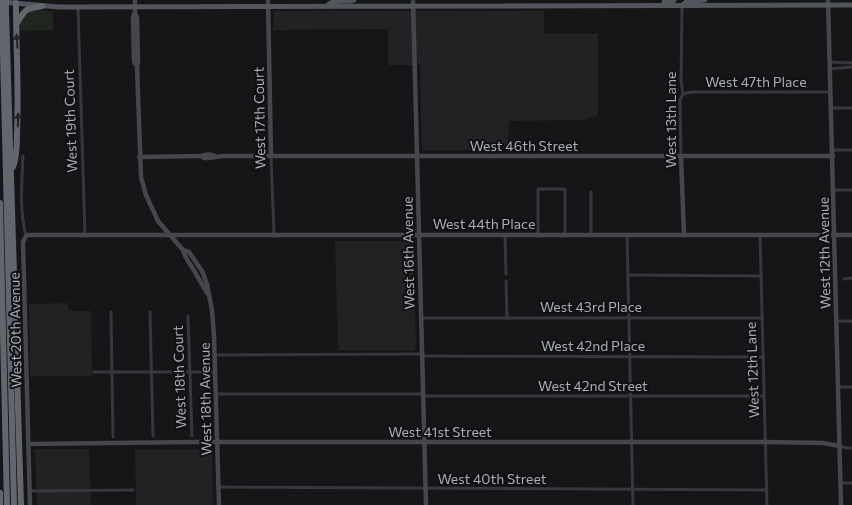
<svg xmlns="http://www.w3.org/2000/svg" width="852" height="505" font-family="Commissioner,sans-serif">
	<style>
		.built { fill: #222225 }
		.green { fill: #1e261f }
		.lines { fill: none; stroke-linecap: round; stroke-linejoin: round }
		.street { stroke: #37383d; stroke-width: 3 }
		.secondary { stroke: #45474d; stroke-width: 4.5 }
		.primary { stroke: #53555c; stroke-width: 5 }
		.highway { stroke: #63666e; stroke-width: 6 }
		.highway-bridge { stroke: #63666e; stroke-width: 6 }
		.oneway { fill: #26262a }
		.labels { text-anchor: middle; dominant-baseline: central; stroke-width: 4; stroke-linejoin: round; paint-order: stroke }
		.street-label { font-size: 14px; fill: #a8adb8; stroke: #111113 }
	</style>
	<rect width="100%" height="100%" fill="#161618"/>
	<g class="built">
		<polygon points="274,11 544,11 544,34 598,34 598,115 583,120 509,121 508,149 422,151 420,65 388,65 388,29 273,30"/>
		<polygon points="335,241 409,241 413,244 416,347 415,349 413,351 338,350"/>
		<polygon points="68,303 68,311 91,311 92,376 30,376 29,304"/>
		<polygon points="35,449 89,449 91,505 37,505"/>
		<polygon points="205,449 212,454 213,505 136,505 135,450"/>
	</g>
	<polygon class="green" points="34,10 53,11 53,30 20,31 20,23 25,13"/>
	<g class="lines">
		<g class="street">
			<polyline points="78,7 85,235"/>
			<polyline points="830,62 852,63"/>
			<polyline points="830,69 852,67"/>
			<polyline points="683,94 691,92 830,92"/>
			<polyline points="831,108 852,108"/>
			<polyline points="832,150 852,150"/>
			<path d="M23 156C22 182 19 210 26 236"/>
			<polyline points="271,156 274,235"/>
			<polyline points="681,156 680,100 683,94 681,81 682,6"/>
			<polyline points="834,190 852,190"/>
			<polyline points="591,192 591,235"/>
			<polyline points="505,235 506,274"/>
			<polyline points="538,235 538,189 565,189 565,235"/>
			<polyline points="627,235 633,505"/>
			<polyline points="760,235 767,505"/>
			<polyline points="628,275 761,276"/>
			<polyline points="844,279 852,278"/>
			<polyline points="506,281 507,318"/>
			<polyline points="111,312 113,437"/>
			<polyline points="150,312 153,436"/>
			<polyline points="188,316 192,436"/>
			<polyline points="421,318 762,318"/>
			<polyline points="837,321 852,321"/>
			<polyline points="215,355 422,354"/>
			<polyline points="422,356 763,357"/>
			<polyline points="94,372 215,372"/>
			<polyline points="838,387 852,387"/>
			<polyline points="216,394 423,394"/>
			<polyline points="423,396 764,396"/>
			<polyline points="840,446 846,448 852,448"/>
			<polyline points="840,483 852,483"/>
			<polyline points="218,487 767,490"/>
			<polyline points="30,491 133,490"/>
		</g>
		<g class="secondary">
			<polyline points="135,0 135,13 137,18 138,62 137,66"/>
			<polyline points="268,0 271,156"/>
			<polyline points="413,0 426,505"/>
			<polyline points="828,0 841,505"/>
			<path d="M135 13 133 17 134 62 137 66 141 177 146 195 158 221 183 250C185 259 193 267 197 276 201 282 204 288 208 294"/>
			<polyline points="201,156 204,158 208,158 223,156 833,156"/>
			<polyline points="681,156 684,235"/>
			<path d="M139 157 201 156C206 154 211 154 215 156"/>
			<polyline points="183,250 189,252 202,271 207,284 212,310 214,336 219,505"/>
			<polyline points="28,444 195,442 766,442 823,443 840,446"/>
			<polyline points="30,505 23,242 26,236 28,235 852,235"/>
		</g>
		<g class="primary">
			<polyline points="3,2 58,7 78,7 852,5"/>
			<polyline points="664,2 672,2 674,0"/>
			<path d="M327 6C331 0 343 1 351 1L354 0"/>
			<polyline points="682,6 687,1 705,0"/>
		</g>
		<g class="highway">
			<polyline points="2,12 14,505"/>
			<polyline points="6,12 21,505"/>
			<path d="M17 23C26 8 25 9 42 6"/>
			<path d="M13 167C17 157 17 144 17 133 19 90 16 47 16 3"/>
			<polyline points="0,203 7,505"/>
			<polyline points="0,493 0,505"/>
		</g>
		<g class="highway-bridge">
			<polyline points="1,0 2,12"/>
			<polyline points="6,0 6,12"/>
		</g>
	</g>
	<defs><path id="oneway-solid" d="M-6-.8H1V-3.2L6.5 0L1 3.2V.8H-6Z" transform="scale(1.25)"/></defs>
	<g class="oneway">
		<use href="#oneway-solid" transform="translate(17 41) rotate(-93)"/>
		<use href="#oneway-solid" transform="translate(18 120) rotate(-89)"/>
	</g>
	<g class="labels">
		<g class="street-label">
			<text x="756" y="81">West 47th Place</text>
			<text transform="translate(259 118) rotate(-91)">West 17th Court</text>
			<text transform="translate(670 120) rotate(-90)">West 13th Lane</text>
			<text transform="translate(70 121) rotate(-92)">West 19th Court</text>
			<text x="524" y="145">West 46th Street</text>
			<text x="484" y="223">West 44th Place</text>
			<text transform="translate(408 253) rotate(-91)">West 16th Avenue</text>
			<text transform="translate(824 253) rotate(-91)">West 12th Avenue</text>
			<text x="591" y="306">West 43rd Place</text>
			<text transform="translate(15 330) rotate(-91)">West 20th Avenue</text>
			<text x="593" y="345">West 42nd Place</text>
			<text transform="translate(752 370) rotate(-92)">West 12th Lane</text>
			<text transform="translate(179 377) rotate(-92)">West 18th Court</text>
			<text x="593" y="385">West 42nd Street</text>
			<text transform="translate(205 399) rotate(-91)">West 18th Avenue</text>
			<text x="440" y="431">West 41st Street</text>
			<text x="492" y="478">West 40th Street</text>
		</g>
	</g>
</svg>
